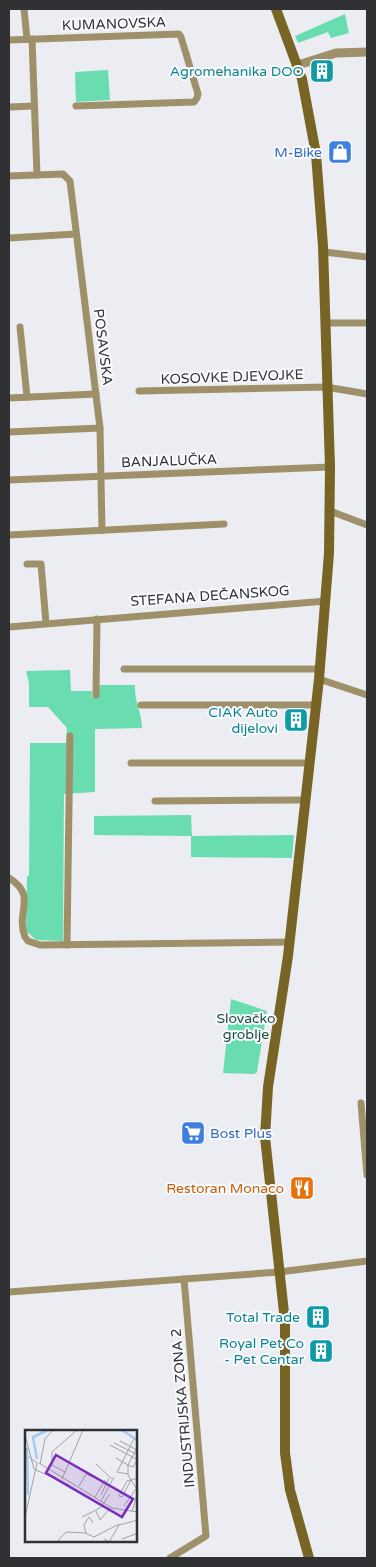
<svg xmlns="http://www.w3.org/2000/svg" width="376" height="1567" font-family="'Varela Round',sans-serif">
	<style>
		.green { fill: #69ddaf }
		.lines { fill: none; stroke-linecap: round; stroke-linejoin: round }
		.minor { stroke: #9e916a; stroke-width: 7 }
		.tertiary { stroke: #9e916a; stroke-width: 9 }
		.secondary { stroke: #786424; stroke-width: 10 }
		.labels { text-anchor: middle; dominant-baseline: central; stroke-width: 4; stroke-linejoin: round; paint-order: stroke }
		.street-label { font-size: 14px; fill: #303133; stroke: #f9fbfe }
		.culture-label { font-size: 14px; fill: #0d838f; stroke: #f9fbfe; text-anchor: end }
		.shop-label { font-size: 14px; fill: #366cbe; stroke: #f9fbfe; text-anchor: end }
		.park-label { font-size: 14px; fill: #1e4f3c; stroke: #f9fbfe }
		.food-label { font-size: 14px; fill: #c56008; stroke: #f9fbfe; text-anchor: end }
		.inset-river { fill: none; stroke: #a0ccf6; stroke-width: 2.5 }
		.inset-road { fill: none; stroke: #a0a2a6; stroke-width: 1 }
		.view { fill: #7b2cbf; fill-opacity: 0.15; stroke: #7b2cbf; stroke-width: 2.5 }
		.inset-edge { fill: none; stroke: #303133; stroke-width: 2.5 }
	</style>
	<rect width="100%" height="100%" fill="#ebedf3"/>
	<g class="green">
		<polygon points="345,14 349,33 331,38 328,32 298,43 295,36"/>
		<polygon points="108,70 110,100 76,102 75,72"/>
		<path d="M70 670 71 691H92V697L98 698 99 685H135C134 701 142 713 142 728L95 729V792L64 794 63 941 36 940 26 931 27 876H29L30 743H66L67 728 48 707H29V683L26 671Z"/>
		<polygon points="191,815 192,836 294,835 292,858 191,857 191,836 94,835 94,816"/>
		<polygon points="231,999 267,1011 257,1072 254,1074 223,1073"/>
	</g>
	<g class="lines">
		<g class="minor">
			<polyline points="24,9 27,39"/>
			<polyline points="32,39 37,175"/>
			<polyline points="9,40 179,34 181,37 198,94 197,98 194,102 76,106"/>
			<polyline points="9,107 34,106"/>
			<polyline points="9,176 63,174 70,181 100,428 102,530"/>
			<polyline points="9,238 76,234"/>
			<polyline points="324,252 367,257"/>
			<polyline points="325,323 367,323"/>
			<polyline points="20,327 27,397"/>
			<polyline points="139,391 326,387 367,394"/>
			<polyline points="9,398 96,394"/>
			<polyline points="9,432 100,428"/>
			<polyline points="9,480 330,467"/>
			<polyline points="330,511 367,525"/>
			<polyline points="9,535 224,524"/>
			<polyline points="27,564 41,564 46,623"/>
			<polyline points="9,627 326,601"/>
			<polyline points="124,669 319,669"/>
			<polyline points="319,679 367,695"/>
			<polyline points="96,695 97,619"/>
			<polyline points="141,705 316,705"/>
			<polyline points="131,763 309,763"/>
			<polyline points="155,801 304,800"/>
			<path d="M9 878C38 896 15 912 25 937L28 941 40 945 290 942"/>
			<polyline points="67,945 70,736"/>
			<polyline points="361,1103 367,1175"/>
			<polyline points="9,1292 279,1272 367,1261"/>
			<polyline points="170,1558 206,1536 184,1279"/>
		</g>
		<polyline class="tertiary" points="298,65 336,53 367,52"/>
		<polyline class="secondary" points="276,9 302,79 316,154 323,246 330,467 329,553 319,679 288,956 268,1087 265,1137 285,1322 285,1453 290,1490 309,1558"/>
	</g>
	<defs>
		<symbol id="building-square" viewBox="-11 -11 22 22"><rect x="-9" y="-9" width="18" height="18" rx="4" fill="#0f9aa8" stroke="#f9fbfe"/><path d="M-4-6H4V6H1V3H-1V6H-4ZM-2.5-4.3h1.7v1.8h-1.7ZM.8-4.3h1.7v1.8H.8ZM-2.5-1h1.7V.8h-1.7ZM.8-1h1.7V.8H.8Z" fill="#fff"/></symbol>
		<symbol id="shop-square" viewBox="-11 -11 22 22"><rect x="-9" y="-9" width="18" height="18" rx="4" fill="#3f7fe0" stroke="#f9fbfe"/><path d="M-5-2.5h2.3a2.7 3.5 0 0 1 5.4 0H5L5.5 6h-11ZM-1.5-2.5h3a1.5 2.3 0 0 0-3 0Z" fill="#fff"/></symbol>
		<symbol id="supermarket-square" viewBox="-11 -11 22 22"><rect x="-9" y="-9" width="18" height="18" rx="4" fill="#3f7fe0" stroke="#f9fbfe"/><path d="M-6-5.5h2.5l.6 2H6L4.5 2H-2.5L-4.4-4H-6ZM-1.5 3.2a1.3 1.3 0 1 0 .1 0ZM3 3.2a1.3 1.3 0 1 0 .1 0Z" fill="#fff"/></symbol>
		<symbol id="restaurant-square" viewBox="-11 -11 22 22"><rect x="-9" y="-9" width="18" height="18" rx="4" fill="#e8710a" stroke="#f9fbfe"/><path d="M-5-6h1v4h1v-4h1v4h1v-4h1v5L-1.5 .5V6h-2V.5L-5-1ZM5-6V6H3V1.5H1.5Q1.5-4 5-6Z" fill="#fff"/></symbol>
	</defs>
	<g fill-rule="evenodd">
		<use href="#building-square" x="308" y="57" width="28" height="28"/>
		<use href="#shop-square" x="326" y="138" width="28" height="28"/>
		<use href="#building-square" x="282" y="706" width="28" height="28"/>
		<use href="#supermarket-square" x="179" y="1119" width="28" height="28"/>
		<use href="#restaurant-square" x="288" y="1174" width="28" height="28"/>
		<use href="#building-square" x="304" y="1303" width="28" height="28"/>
		<use href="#building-square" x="307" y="1337" width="28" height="28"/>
	</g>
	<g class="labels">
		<g class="street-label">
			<text transform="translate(114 24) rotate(-2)">KUMANOVSKA</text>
			<text transform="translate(103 347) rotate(83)">POSAVSKA</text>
			<text transform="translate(232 377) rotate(-2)">KOSOVKE DJEVOJKE</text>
			<text transform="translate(169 461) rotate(-2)">BANJALUČKA</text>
			<text transform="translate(210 596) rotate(-4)">STEFANA DEČANSKOG</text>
			<text transform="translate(183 1408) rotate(-95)">INDUSTRIJSKA ZONA 2</text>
		</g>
		<g class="culture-label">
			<text x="304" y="71">Agromehanika DOO</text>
			<text x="278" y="712">CIAK Auto<tspan x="278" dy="16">dijelovi</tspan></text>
			<text x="300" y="1317">Total Trade</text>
			<text x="304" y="1343">Royal Pet Co<tspan x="304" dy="16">- Pet Centar</tspan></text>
		</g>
		<g class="shop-label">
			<text x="322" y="152">M-Bike</text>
			<text x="210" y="1133" text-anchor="start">Bost Plus</text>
		</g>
		<g class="park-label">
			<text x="246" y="1018">Slovačko<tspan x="246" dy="16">groblje</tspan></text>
		</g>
		<g class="food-label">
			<text x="284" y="1188">Restoran Monaco</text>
		</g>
	</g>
	<g transform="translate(25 1430)">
		<rect width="112" height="112" fill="#ebedf3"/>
		<path class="inset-river" d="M97 0 112 10M2 18 3 65M12 29 8 7 23 0"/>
		<path class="inset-road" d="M0 5 9 39 44 55M95 11 112 20M89 13 113 25M85 15 113 30M113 16 103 35 108 37 113 28M91 28 103 35V45L113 61M14 33 87 78 113 82M15 34 20 9 28 0M71 34 87 49M40 42 27 35V22L52 0M103 44 92 42 109 9M37 49 58 0M54 56 61 44 75 50M76 65 84 48M94 66 102 51 113 48M94 66 97 67 106 50M70 67 80 50M76 71 89 47M99 76 111 59M71 81 75 90 86 77M107 82 113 61M0 87 12 33 4 27M57 87 75 78 85 64M94 95 113 90M61 103 59 95 64 87 68 93M79 109 84 112 94 95M97 109 113 103M32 112 41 102 60 103 69 107 94 94"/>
		<path class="view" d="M31 25 108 69 97 87 21 43Z"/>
		<rect width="112" height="112" class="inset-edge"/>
	</g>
	<rect width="376" height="1567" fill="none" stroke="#303133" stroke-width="20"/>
</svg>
